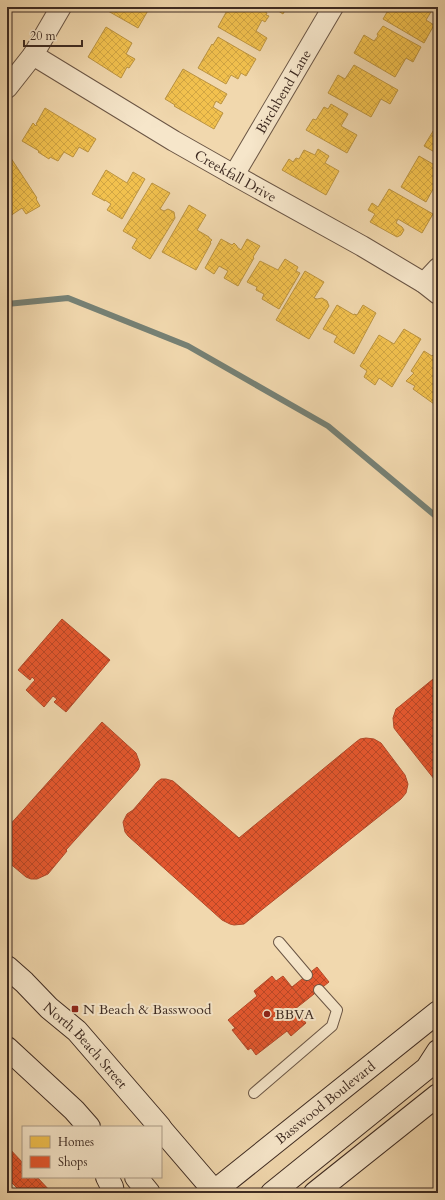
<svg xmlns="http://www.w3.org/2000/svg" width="445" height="1200" font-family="Cardo,serif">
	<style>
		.homes { fill: url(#homes-cross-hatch); stroke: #bc9441 }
		.shops { fill: url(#shops-cross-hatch); stroke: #b24a2a }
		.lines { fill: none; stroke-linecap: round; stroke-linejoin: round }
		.stream { stroke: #768175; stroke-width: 6 }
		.service-casing { stroke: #6b5645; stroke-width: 12 }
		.minor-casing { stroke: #6b5645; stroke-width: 22 }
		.secondary-casing { stroke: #3e2b22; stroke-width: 24 }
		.service { stroke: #f6e6ca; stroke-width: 10 }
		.minor { stroke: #f6e6ca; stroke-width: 20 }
		.secondary { stroke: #f6e6ca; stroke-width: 22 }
		.poi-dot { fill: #8f2418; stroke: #f6e6ca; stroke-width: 1.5 }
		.labels { text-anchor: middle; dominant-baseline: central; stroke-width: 4; stroke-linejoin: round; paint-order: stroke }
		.street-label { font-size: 14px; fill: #3e2b22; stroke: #f6e6ca }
		.poi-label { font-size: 14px; fill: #3e2b22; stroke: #f6e6ca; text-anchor: start }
	</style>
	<defs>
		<pattern id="homes-cross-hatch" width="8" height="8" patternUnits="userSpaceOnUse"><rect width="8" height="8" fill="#f2c14e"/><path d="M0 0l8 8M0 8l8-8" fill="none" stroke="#d1a644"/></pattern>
		<pattern id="shops-cross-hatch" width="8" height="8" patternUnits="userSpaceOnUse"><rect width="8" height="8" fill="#e4572e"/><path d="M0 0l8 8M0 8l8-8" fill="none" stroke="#ba4827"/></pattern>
	</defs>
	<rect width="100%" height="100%" fill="#f1d8ae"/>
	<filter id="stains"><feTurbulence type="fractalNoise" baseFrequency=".005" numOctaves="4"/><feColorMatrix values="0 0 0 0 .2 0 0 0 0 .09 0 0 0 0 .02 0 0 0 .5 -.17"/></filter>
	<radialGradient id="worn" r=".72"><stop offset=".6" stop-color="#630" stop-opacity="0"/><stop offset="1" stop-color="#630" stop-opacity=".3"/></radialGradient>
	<g class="homes">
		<polygon points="110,7 150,7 138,28 108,11"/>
		<polygon points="229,7 256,7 267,13 266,15 269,16 265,22 262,20 256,31 267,38 260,51 218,27"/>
		<polygon points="272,7 287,7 283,14"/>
		<polygon points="390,7 394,9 395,7 434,7 426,20 434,25 424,43 383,19"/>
		<polygon points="383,26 421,47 413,62 406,58 395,77 354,53 364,35 374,41 378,36 377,34"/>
		<polygon points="106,27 132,43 126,54 135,59 129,68 127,67 121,78 88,57"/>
		<polygon points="218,37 256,59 246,76 241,73 238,79 231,75 226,84 198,68 212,44 213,45"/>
		<polygon points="354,65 398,90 390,104 381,99 371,117 328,93 338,75 345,79"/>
		<polygon points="183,69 227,94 221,104 216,101 213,107 223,113 214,129 174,106 175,105 165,99"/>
		<polygon points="331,104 348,114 341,126 357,135 347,153 306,130 313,119 316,120 324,107 328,109"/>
		<polygon points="45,108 96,139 88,152 79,147 73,157 64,152 58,161 50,157 49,159 38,152 39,151 22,141 33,123 36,126 37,124 36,124"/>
		<polygon points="438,123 438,154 424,146"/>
		<polygon points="318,149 329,156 325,163 339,171 326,195 282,170 289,159 293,162 296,158 299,159 304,150 315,155"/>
		<polygon points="7,152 37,198 36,199 40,206 26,214 22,208 7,218"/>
		<polygon points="419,156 438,167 438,192 433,189 426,202 401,187"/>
		<polygon points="106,170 127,183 133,172 145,179 122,219 107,210 111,204 105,200 105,201 92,194"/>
		<polygon points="152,183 170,193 160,209 164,211 168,209 174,212 175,218 150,259 132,248 137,239 123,231"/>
		<polygon points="389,189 433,214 422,233 398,219 396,223 402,227 404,230 401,235 397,237 370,222 375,214 368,210 372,203 378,207"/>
		<polygon points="189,205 206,215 197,230 209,237 209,238 212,240 210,242 211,243 196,270 162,252"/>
		<polygon points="221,239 232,245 234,243 237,246 237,247 241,250 247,239 260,246 253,257 254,258 238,286 224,278 228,271 219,266 214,274 205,268"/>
		<polygon points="285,259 298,267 296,271 300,273 279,309 262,299 264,294 256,290 257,287 247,282 260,261 278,270"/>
		<polygon points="305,271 324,282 314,298 317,299 322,298 327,301 329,306 309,339 276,320"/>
		<polygon points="337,305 354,315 354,314 357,315 363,305 376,313 354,354 334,342 337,336 323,329"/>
		<polygon points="404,329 421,339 392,387 379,378 375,385 364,377 367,371 360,366 379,335 394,344"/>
		<polygon points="424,351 432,356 435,353 438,356 438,398 434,404 413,389 415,386 406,381 414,373 411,371"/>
	</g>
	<g class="shops">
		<polygon points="62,619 110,660 66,712 54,702 57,699 53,696 44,707 26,690 35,680 32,677 30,680 18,670"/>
		<polygon points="438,675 438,784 397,732 394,728 393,718 396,709 400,706"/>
		<polygon points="102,722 136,753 139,761 140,765 138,770 66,850 67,851 48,874 37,879 31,879 26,877 7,861 7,828"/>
		<polygon points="366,738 374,739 381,743 405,775 408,784 406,793 401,799 244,924 234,925 230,924 222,920 128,836 125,832 123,822 127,814 133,810 157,782 161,779 166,779 173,781 239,838 356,742 360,739"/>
		<polygon points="317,967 329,982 304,1002 292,987"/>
		<polygon points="272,976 276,981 283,976 304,1002 295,1009 306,1023 291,1036 287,1031 256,1055 251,1048 248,1050 232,1030 235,1028 228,1020 257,996 254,991"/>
		<polygon points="7,1146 23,1163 23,1177 37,1177 52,1193 22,1193 7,1178"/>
	</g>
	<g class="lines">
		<polyline class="stream" points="7,304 68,298 188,346 328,426 438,518"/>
		<defs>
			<g id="service">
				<polyline points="279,942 307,975"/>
				<polyline points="254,1093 332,1026 337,1010 319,990"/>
			</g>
			<g id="minor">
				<path id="s1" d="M33 55 174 141 234 175 362 246 424 283 438 294"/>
				<polyline points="7,88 33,55 61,7"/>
				<path id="s2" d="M234 175 333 7"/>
				<polyline points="424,283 438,268"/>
			</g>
			<g id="secondary">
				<path id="s3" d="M7 967 24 982 49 1008 77 1031 160 1127"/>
				<polyline points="7,1048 74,1110 89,1127"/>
				<polyline points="161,1129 216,1193"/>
				<polyline points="107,1177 112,1187 113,1193"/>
				<polyline points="136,1177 149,1193"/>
				<path id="s4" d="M212 1193 438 1012"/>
				<polyline points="272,1193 427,1068 438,1051"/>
				<polyline points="315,1193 438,1095"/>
			</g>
		</defs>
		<use href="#service" class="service-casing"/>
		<use href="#minor" class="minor-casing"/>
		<use href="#secondary" class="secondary-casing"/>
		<use href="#service" class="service"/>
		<use href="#minor" class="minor"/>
		<use href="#secondary" class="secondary"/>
	</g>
	<g class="poi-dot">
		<rect x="71" y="1005" width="8" height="8" rx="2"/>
		<circle cx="267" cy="1014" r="4"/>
	</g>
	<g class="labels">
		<g class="street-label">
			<text stroke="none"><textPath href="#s2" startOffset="97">Birchbend Lane</textPath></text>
			<text stroke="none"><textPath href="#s1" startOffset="236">Creekfall Drive</textPath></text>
			<text stroke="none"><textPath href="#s3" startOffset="111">North Beach Street</textPath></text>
			<text stroke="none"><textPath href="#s4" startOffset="145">Basswood Boulevard</textPath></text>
		</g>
		<g class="poi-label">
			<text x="83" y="1009">N Beach &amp; Basswood</text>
			<text x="275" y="1014">BBVA</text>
		</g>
	</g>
	<rect width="445" height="1200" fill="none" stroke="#f1d8ae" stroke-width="24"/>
	<rect x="8" y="8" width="429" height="1184" fill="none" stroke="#3e2b22" stroke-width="2"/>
	<rect x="12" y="12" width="421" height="1176" fill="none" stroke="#3e2b22"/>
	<rect x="22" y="1126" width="140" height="52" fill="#f6e6ca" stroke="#ac9b87"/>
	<rect x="30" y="1136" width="20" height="12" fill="#f2c14e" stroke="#ac9b87"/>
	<text x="58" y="1146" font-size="12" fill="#3e2b22">Homes</text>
	<rect x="30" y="1156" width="20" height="12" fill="#e4572e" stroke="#ac9b87"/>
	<text x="58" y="1166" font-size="12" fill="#3e2b22">Shops</text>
	<path d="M24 40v6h58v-6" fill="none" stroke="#3e2b22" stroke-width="2"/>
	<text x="30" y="40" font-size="12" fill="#3e2b22" stroke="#f6e6ca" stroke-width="3" paint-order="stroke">20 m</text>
	<rect width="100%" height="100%" filter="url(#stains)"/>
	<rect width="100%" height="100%" fill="url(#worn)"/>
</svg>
